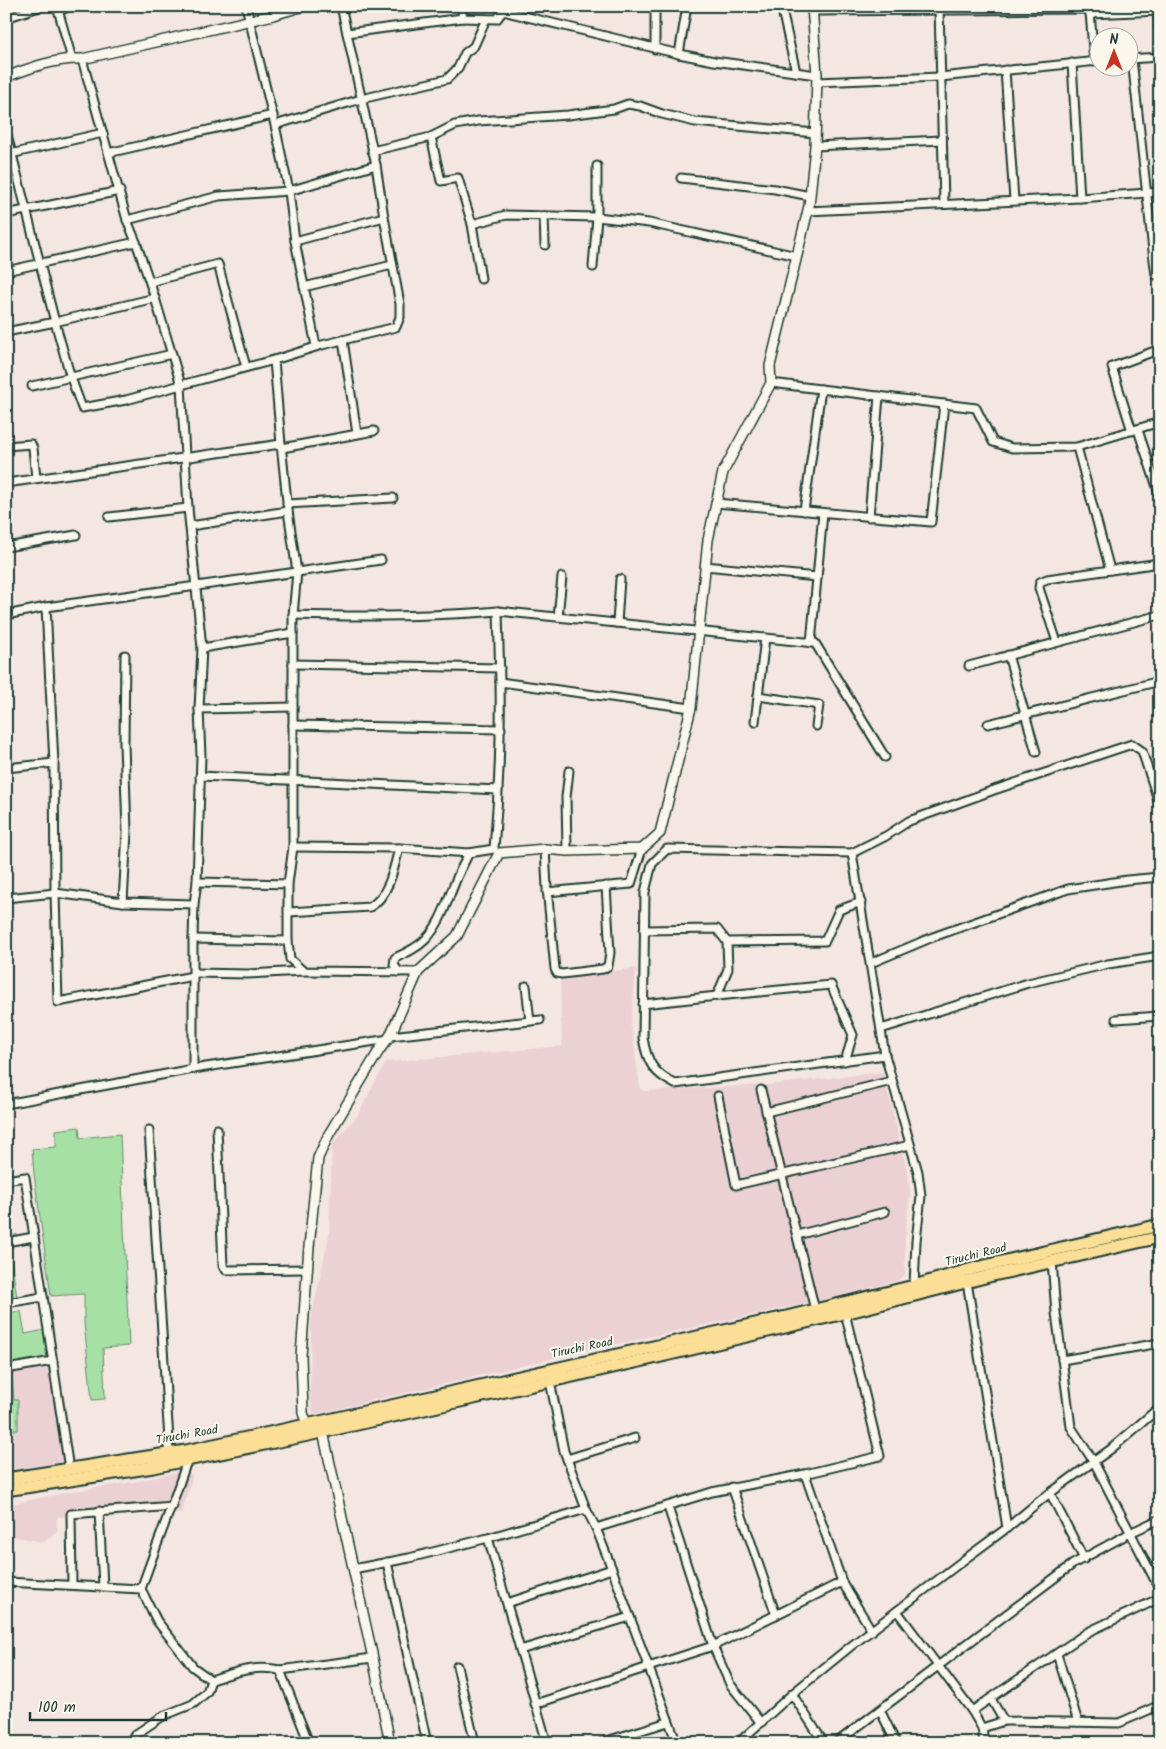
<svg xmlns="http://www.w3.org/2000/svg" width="1166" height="1749" font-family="Kalam,sans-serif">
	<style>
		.built { fill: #ecd1d4 }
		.green { fill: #a7e0a5; stroke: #638e6c }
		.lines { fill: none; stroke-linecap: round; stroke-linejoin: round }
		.minor-casing { stroke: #1f3d34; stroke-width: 11 }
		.tertiary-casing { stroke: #1f3d34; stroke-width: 12 }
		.trunk-casing { stroke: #1f3d34; stroke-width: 15 }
		.minor { stroke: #fbf7ec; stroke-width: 7 }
		.tertiary { stroke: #fbf7ec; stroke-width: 9 }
		.trunk { stroke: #fbdf96; stroke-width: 11 }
		.labels { text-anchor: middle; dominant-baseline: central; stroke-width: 4; stroke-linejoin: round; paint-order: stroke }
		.street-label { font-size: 12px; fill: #1f3d34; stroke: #fbf7ec }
	</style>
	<rect width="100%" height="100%" fill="#f4e6e1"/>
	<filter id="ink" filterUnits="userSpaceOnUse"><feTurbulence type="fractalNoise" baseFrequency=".02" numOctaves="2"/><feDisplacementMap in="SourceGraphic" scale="10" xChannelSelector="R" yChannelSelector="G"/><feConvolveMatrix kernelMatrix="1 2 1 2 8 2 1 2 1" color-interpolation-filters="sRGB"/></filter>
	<g filter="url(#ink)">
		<g class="built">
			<polygon points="636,968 631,1024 640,1087 643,1091 768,1085 883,1072 909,1179 910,1195 905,1237 905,1275 897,1281 817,1301 589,1350 316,1414 312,1411 310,1399 311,1320 329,1235 332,1144 357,1116 386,1062 562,1046 560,978"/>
			<polygon points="52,1368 65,1462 6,1470 6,1374"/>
			<polygon points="182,1471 193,1475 181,1514 164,1510 57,1517 57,1531 44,1542 9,1536 6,1548 6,1505 69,1492 139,1481"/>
		</g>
		<g class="green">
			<polygon points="79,1127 80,1138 120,1134 129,1346 103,1348 105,1399 92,1400 84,1323 84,1294 51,1296 34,1174 32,1149 56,1147 56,1130"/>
			<polygon points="6,1247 9,1247 17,1297 6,1299"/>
			<polygon points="21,1311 25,1334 45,1330 49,1358 10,1364 6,1338 6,1313"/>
			<polygon points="12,1374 14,1400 18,1400 18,1430 13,1430 10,1408 6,1408 6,1375"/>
		</g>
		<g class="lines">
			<defs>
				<g id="minor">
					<polyline points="57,6 72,59"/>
					<polyline points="246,6 275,125 289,191 295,241 316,346"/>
					<polyline points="461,6 463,18 497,19 503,11 679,54 714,61 817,75"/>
					<polyline points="655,6 655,49"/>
					<polyline points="781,6 796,72"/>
					<polyline points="939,7 944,204"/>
					<polyline points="59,11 70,6"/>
					<polyline points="812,11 1090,9"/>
					<polyline points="1158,11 1160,46"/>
					<polyline points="1090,12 1094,62"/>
					<polyline points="1090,14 1160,11"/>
					<polyline points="6,18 42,6"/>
					<polyline points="347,33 463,18"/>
					<polyline points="679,54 687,6"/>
					<polyline points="82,59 127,220 136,242"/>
					<polyline points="1128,59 1160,57"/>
					<polyline points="1132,59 1154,260 1156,275 1160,275"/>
					<polyline points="1072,63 1080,198"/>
					<polyline points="1005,70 1014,200"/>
					<polyline points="817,82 940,77 1098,61"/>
					<polyline points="275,125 361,99 447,79 458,68 465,53 474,46 486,19"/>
					<polyline points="6,131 55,322 6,332"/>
					<polyline points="431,137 441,181 458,178 472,224 481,279"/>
					<polyline points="815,146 942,140"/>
					<polyline points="372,151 431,137 455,125 478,121 568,115 614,109 628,104 640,106 662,114 695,122 815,133"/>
					<polyline points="108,153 273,115"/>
					<polyline points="6,155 103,133"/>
					<polyline points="681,178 775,189 810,196"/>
					<polyline points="808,211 1080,198 1160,192"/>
					<polyline points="6,214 120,191"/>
					<polyline points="544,216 545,245"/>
					<polyline points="127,220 219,196 289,191 376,165"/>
					<polyline points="472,224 506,215 597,217 649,223 797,256"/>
					<polyline points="295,241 384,217"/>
					<polyline points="593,267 597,217 597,166"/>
					<polyline points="6,271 136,242 155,298"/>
					<polyline points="150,282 218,264 246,367"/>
					<polyline points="304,287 392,265"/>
					<polygon points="155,298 181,385 126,400 82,408 71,378 55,322"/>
					<polyline points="343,340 357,434"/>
					<polyline points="771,383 976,408 993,442 1012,448 1077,447 1160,422"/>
					<polyline points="32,386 172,354"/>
					<polyline points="1138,430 1160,496"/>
					<polyline points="1132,431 1112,367 1160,349"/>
					<polyline points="281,444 274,360 322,345 396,327 400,317 400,304 384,217 376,165 341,6"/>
					<polyline points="6,446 31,444 33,448 36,478"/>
					<polyline points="1077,447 1110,570"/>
					<polyline points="282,448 374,431"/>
					<polyline points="6,483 281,444 288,511 297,572 381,560"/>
					<polyline points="716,503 931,522 944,404"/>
					<polyline points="287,504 393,498"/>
					<polyline points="804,511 821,389"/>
					<polyline points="109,517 188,508"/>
					<polyline points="869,517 879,396"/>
					<polyline points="190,526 288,511"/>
					<polyline points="6,547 76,535"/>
					<polyline points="705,566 817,577"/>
					<polyline points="46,607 54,763"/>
					<polyline points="6,615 46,607 297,572 293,615 293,847 288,884 288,941 290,959 303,971 418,972"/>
					<path d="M293 615C362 617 429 617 498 611"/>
					<polyline points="558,617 562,577"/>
					<polyline points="617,623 620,579"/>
					<polyline points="1057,642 1039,588 1040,582 1047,579 1160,563"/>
					<polyline points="811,643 823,513"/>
					<polyline points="202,648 293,633"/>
					<polyline points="1008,655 1036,752"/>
					<polyline points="293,664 500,668"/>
					<polyline points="969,666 1160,615"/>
					<polyline points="500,682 498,611 815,643 885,757"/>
					<polyline points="758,696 819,705 816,726"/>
					<polyline points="199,709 293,707"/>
					<polyline points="755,722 765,638"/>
					<polyline points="988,724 1160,681"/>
					<polyline points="293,725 501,729"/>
					<polyline points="6,768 54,763 55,893 58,1002 193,976"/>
					<polyline points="200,776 498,790"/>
					<path d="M293 847 399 848 469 853 494 849C499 793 501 738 500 682L691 708"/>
					<polyline points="545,849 547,888 555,969 557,973 562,974 603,969 608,966 610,953 606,886"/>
					<polyline points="567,851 566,797 569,771"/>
					<path d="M852 853 667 849 652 864 645 892 643 1038C647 1062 653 1073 675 1084L885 1055"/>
					<polyline points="197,882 288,884"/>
					<polyline points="547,892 631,884 642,849"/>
					<polyline points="6,898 55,893 123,902 194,904"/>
					<polyline points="123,902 127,832 124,743 125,655"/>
					<path d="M289 912 370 907C389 896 394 868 399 848"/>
					<polyline points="644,930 717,929 727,942"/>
					<polyline points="193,939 288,941"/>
					<polyline points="871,963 933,937 1068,889 1127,880 1160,877"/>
					<path d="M399 972 394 965 395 958C406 953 417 948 425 940 440 925 446 904 454 885 458 874 464 863 469 853"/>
					<polyline points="194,973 248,974 303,971"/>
					<polyline points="526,986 530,1021"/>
					<polyline points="643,1004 717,996"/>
					<polyline points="1116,1019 1160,1016"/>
					<polyline points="881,1029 1028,983 1108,964 1160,956"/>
					<polyline points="390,1036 540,1020"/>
					<polyline points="845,1061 853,1035 831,985 717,996 728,969 727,942 825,941 839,910 861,902"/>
					<polyline points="193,1069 193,939 194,904 197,882 201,756 199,709 202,648 188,508 181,385 274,360"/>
					<polyline points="761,1090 815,1310"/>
					<polyline points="718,1096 736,1185 910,1145"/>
					<polyline points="6,1104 193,1069 389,1039"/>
					<polyline points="766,1112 892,1081"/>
					<polyline points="217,1129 223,1266 226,1270 307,1269"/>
					<polyline points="149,1130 169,1440 168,1453"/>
					<polyline points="6,1180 25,1177 69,1469"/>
					<polyline points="797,1235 885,1212"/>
					<polyline points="6,1242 34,1237"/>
					<polyline points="1052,1261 1056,1313 1071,1427 1094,1462 1160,1590"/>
					<polyline points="967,1282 1007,1528"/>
					<polyline points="914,1286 916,1241 921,1196 918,1172 885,1055 852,853 886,836 909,821 994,790 1132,744 1142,751 1160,806"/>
					<polyline points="6,1303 43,1297"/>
					<polyline points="1062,1360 1160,1343"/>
					<polyline points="6,1369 53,1361"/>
					<polyline points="550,1381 564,1451 586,1509 596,1528 612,1569 677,1743"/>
					<polyline points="567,1459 635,1438"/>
					<polyline points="805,1474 842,1582 872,1631"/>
					<polyline points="732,1487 776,1615"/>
					<polyline points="1050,1493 1084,1559"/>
					<polyline points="668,1507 713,1646 730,1684 761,1723"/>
					<polyline points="99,1511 103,1586"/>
					<polyline points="596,1528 712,1492 805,1474 880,1456 845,1313"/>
					<polyline points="488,1538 547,1743"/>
					<polyline points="387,1562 427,1743"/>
					<polyline points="353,1569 409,1558 488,1538 586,1509"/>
					<path d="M6 1582 141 1589 157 1621 193 1667 211 1680C235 1672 255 1665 280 1670L373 1658"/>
					<polyline points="72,1585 71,1514 173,1506"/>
					<path d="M141 1589C156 1546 173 1504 187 1461"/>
					<polyline points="507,1603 612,1569"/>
					<polyline points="897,1611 972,1711 982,1728 984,1743"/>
					<polyline points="520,1650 630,1617"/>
					<polyline points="1057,1654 1078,1722"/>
					<polyline points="457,1666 475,1743"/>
					<polyline points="280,1670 309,1743"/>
					<polyline points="792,1694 824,1743"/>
					<polyline points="991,1699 1004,1721 1119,1723 1160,1705"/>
					<polyline points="535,1704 713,1646 842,1582"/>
					<polyline points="880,1710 896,1743"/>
					<polyline points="972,1711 1088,1632 1160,1598"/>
					<polyline points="982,1728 1004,1721"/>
					<polyline points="128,1743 136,1734 163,1716 193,1704 207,1692 211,1680"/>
					<polyline points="600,1743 668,1722"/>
					<polyline points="738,1743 792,1694 851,1646 965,1559 1007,1528 1042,1499 1111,1449 1160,1407"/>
					<polyline points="836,1743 1073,1564 1130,1533 1160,1519"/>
				</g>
				<g id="tertiary">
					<path d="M6 77C30 68 56 58 82 59L273 15 304 6"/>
					<polyline points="307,1424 303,1413 301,1356 309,1247 318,1158 329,1134 380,1049 390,1036 418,972 457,936 499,853 545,849 567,851 642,849 660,833 691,708 708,540 723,472 771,383 770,366 809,206 815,146 817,75 812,6"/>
					<polyline points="323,1432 373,1658 390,1743"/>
				</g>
				<g id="trunk">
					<polyline points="6,1479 186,1451 320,1422 786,1317 914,1286 976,1268 1160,1225"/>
					<polyline points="6,1490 153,1467 308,1435 649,1359 845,1313 989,1276 1160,1237"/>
				</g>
			</defs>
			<use href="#minor" class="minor-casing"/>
			<use href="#tertiary" class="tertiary-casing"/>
			<use href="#trunk" class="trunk-casing"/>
			<use href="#minor" class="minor"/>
			<use href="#tertiary" class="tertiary"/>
			<use href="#trunk" class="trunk"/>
		</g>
	</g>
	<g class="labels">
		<g class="street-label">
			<text transform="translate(976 1255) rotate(-14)">Tiruchi Road</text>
			<text transform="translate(582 1348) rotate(-12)">Tiruchi Road</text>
			<text transform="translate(187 1435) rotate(-10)">Tiruchi Road</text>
		</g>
	</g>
	<rect width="1166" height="1749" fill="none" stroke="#fbf7ec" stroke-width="25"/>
	<rect x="12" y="12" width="1141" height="1724" fill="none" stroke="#1f3d34" stroke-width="2" filter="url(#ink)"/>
	<g transform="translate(1114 52)"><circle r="24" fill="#fbf7ec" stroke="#a3ada2"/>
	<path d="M0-4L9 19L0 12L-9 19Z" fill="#c8321e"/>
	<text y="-8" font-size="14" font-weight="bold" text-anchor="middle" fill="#1f3d34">N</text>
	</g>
	<path d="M30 1712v8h136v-8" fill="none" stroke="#1f3d34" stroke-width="2.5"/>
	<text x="38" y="1712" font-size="15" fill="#1f3d34" stroke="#fbf7ec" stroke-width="4" paint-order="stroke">100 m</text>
</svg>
